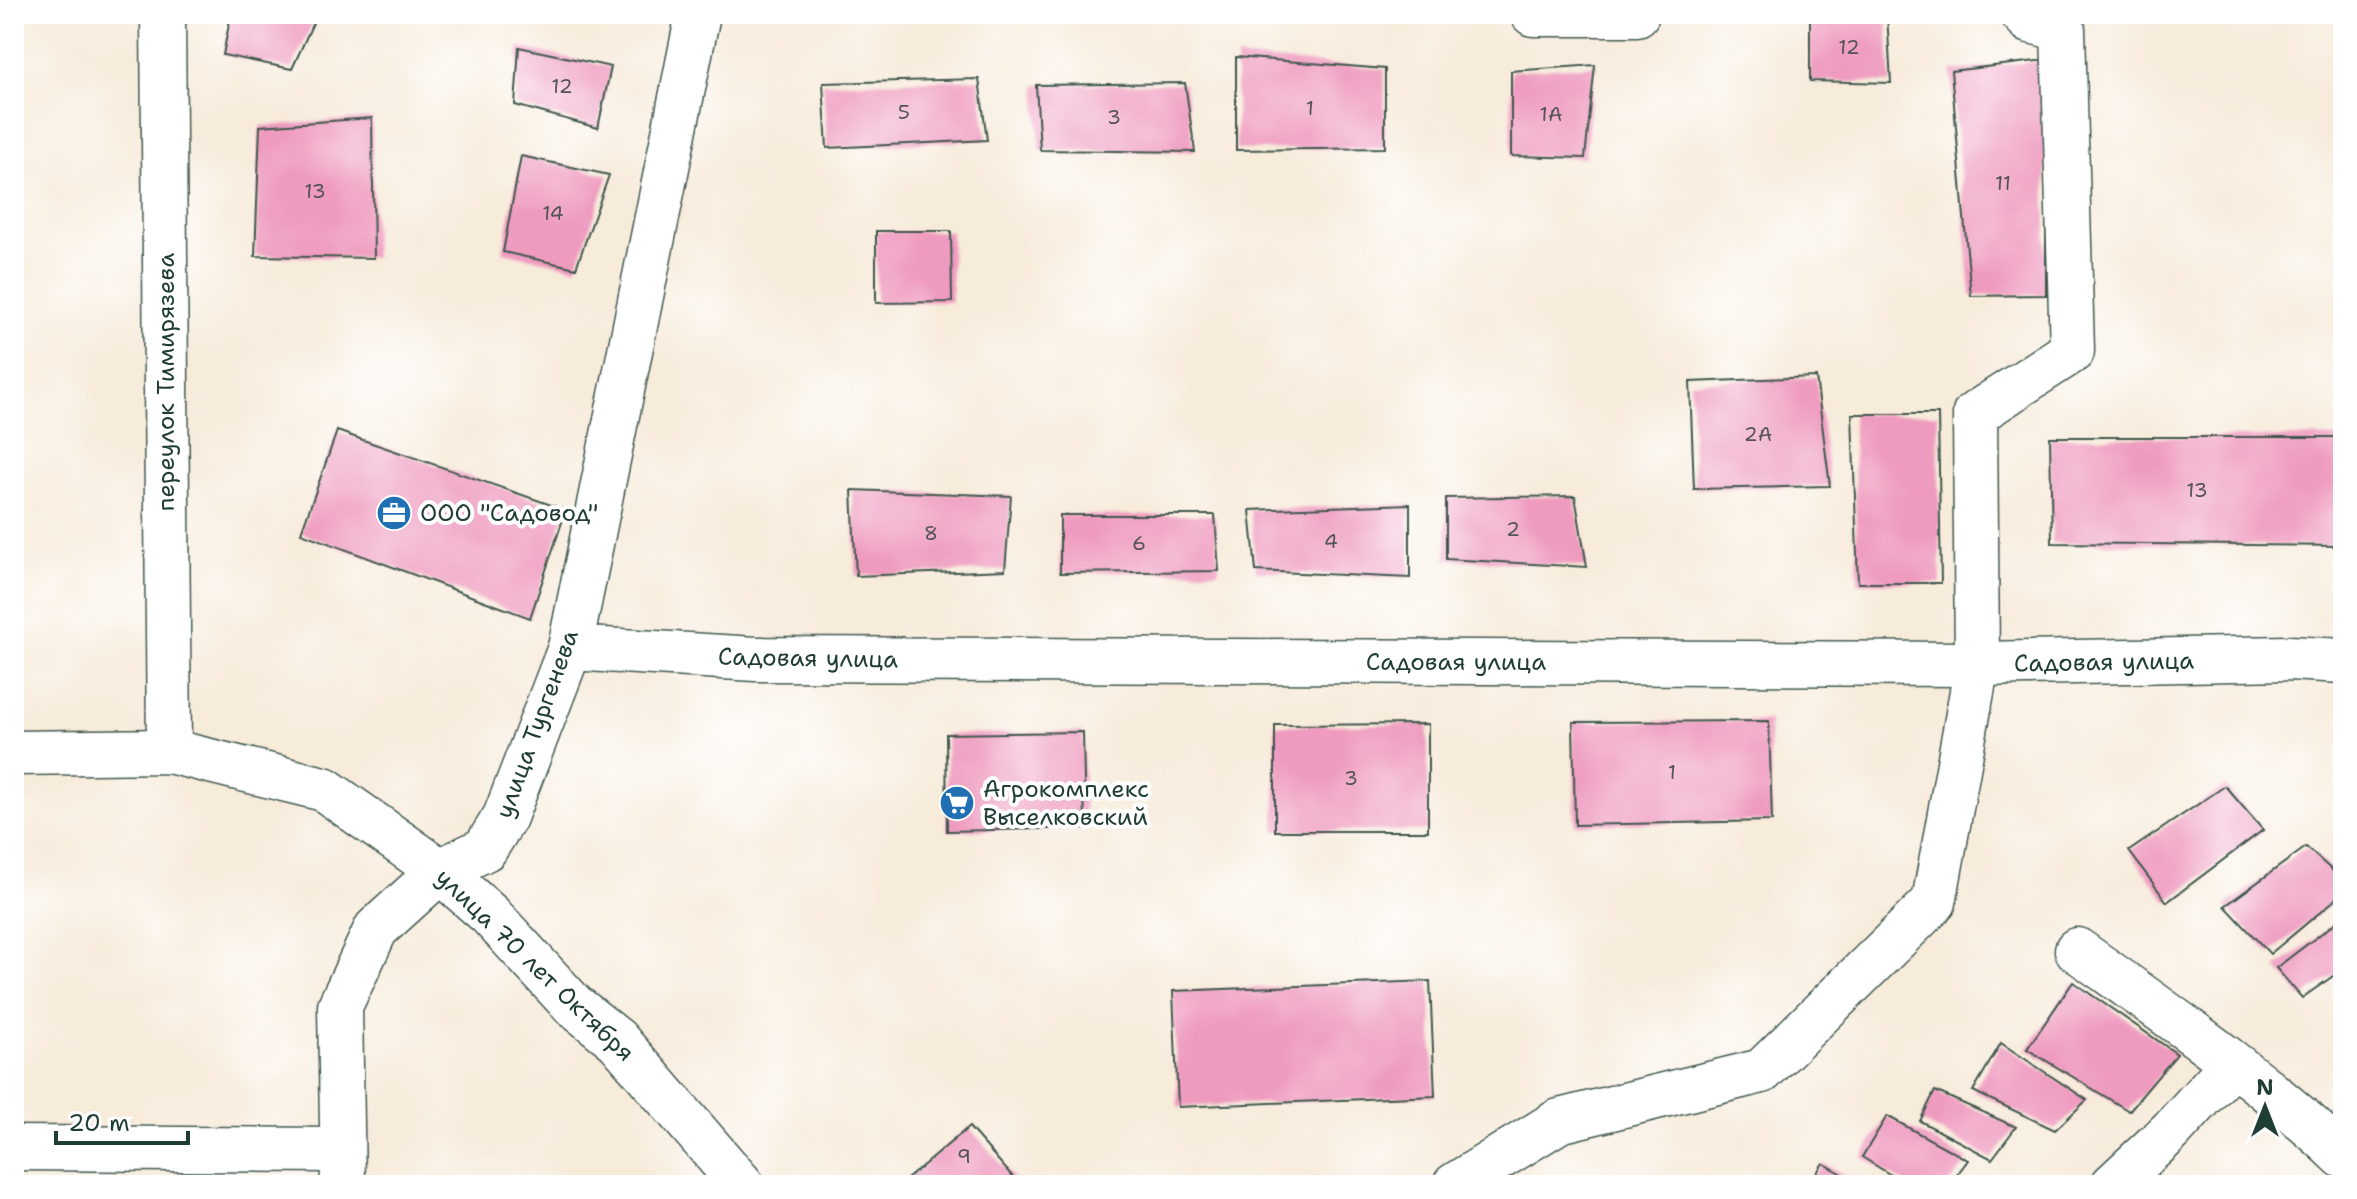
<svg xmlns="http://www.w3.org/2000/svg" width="2357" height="1199" font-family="'Shantell Sans',sans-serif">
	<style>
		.building { fill: #ef9bc0 }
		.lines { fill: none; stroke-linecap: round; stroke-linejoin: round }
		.minor-casing { stroke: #3f574d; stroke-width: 47 }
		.minor { stroke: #fff; stroke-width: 44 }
		.labels { text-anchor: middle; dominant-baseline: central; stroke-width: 8; stroke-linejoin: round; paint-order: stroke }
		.number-label { font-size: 20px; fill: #535457 }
		.street-label { font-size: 24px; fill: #1f3d34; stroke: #fff }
		.poi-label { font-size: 24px; fill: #1f3d34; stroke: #fff; text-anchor: start }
	</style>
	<rect width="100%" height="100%" fill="#fff"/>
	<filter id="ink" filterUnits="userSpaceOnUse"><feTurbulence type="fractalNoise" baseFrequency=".0125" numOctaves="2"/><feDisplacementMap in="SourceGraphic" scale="16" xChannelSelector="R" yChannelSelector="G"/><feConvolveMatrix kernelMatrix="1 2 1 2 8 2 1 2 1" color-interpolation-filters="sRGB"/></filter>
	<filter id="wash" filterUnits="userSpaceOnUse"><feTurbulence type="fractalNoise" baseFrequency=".006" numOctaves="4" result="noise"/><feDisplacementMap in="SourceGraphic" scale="32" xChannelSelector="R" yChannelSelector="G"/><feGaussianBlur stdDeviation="1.8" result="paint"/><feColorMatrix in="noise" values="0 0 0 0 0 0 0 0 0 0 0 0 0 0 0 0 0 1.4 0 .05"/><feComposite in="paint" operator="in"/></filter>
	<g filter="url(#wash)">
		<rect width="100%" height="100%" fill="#f7ebda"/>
		<g id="blocks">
			<g class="building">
				<polygon points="14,14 19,14 15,36 14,36"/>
				<polygon points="231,14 317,14 292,69 223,55"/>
				<polygon points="1810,14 1887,14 1891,83 1810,81"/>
				<polygon points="519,47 611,67 598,128 515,105"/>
				<polygon points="1236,57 1385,69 1385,148 1236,150"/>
				<polygon points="2046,60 2046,295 1971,296 1951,71"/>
				<polygon points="1595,65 1585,158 1511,156 1511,71"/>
				<polygon points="979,79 987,140 827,148 823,83"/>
				<polygon points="1185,83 1195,152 1040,150 1036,85"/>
				<polygon points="372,118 374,258 255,256 260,126"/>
				<polygon points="521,156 609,175 576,268 503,252"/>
				<polygon points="876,231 951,231 952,302 876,303"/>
				<polygon points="1816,377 1830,486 1694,489 1690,382"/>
				<polygon points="1852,414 1938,414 1941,583 1858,583"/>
				<polygon points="337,431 566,510 530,618 301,533"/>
				<polygon points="2050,437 2343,437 2343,546 2052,543"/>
				<polygon points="852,490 1011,496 1005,570 856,576"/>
				<polygon points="1575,496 1587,567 1446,559 1446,498"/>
				<polygon points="1410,504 1410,578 1256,571 1250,510"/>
				<polygon points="1060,515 1215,515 1219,571 1060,573"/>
				<polygon points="1769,721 1772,821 1575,825 1573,722"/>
				<polygon points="1428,724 1428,831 1275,831 1275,725"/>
				<polygon points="1083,732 1085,828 947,831 946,734"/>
				<polygon points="2225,786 2263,830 2167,902 2129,851"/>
				<polygon points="2306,847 2343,880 2343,893 2270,954 2225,906"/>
				<polygon points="2343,917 2343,969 2302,998 2276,968"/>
				<polygon points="1430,981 1435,1096 1178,1107 1173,991"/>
				<polygon points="2073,982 2177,1054 2129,1111 2027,1049"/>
				<polygon points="2001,1043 2087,1100 2055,1130 1973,1091"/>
				<polygon points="1935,1091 2016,1127 1992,1159 1920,1121"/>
				<polygon points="1887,1116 1968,1160 1949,1185 1907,1185 1862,1157"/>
				<polygon points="969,1127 1020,1185 900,1185"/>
				<polygon points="1823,1163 1862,1185 1809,1185"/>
			</g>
		</g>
	</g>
	<g filter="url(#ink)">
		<use href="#blocks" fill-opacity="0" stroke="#3f574d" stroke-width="2"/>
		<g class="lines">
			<defs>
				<g id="minor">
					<polyline points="163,14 169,751"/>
					<polyline points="1533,14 1637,14"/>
					<polyline points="570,648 756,659 1977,664 2289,658 2343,661"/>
					<polyline points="14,753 169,751 324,789 440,871 490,915 573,1005 617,1040 742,1185"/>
					<path d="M2077 950C2168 1015 2262 1079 2343 1156"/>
					<polyline points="14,1148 342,1150"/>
					<polyline points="343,1185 340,1006 376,929 440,871 485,849 505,817 570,648 698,14"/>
					<polyline points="1455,1185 1559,1121 1762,1071 1934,902 1977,664 1975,414 2072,351 2063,29 2030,21 2023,14"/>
					<polyline points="2113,1185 2171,1131 2232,1064"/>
				</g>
			</defs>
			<use href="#minor" class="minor-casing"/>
			<use href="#minor" class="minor"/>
		</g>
	</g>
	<defs>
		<symbol id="office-disc" viewBox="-11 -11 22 22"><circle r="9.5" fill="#1f6fb2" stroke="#fff"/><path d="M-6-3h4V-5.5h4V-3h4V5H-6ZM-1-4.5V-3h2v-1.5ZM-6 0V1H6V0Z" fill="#fff"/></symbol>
		<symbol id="supermarket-disc" viewBox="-11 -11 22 22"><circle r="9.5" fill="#1f6fb2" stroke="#fff"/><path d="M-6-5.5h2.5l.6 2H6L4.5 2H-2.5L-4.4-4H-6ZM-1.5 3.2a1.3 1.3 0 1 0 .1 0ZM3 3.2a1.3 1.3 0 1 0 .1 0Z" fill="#fff"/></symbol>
	</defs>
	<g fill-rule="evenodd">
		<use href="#office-disc" x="374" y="493" width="40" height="40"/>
		<use href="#supermarket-disc" x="937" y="783" width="40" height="40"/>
	</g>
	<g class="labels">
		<g class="number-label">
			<text x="1849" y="47">12</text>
			<text x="562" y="86">12</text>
			<text x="1310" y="108">1</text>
			<text x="904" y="112">5</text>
			<text x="1551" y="114">1А</text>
			<text x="1114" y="117">3</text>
			<text x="2003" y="183">11</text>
			<text x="315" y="191">13</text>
			<text x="553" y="213">14</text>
			<text x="1758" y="434">2А</text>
			<text x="2197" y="490">13</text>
			<text x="1513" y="529">2</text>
			<text x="931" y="533">8</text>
			<text x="1331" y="541">4</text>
			<text x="1139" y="543">6</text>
			<text x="1672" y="772">1</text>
			<text x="1351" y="778">3</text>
			<text x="964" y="1156">9</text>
		</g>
		<g class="street-label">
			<text transform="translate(166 382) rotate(-90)">переулок Тимирязева</text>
			<text transform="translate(808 658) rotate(1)">Садовая улица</text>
			<text x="1456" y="662">Садовая улица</text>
			<text transform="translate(2104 662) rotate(-1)">Садовая улица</text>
			<text transform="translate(537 724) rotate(-70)">улица Тургенева</text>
			<text transform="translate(535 965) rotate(44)">улица 70 лет Октября</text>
		</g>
		<g class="poi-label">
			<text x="420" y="513">ООО "Садовод"</text>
			<text x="983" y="789">Агрокомплекс<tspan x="983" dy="28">Выселковский</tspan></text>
		</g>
	</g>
	<rect width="2357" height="1199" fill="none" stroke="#fff" stroke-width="48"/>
	<g transform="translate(2265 1107)" stroke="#ffffff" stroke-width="6" paint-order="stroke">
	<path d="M0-6L14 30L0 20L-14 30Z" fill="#1f3d34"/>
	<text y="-12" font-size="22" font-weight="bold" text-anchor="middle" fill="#1f3d34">N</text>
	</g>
	<path d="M56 1131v12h132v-12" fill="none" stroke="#1f3d34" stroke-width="4"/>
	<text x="68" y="1131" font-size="24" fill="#1f3d34" stroke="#ffffff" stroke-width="6" paint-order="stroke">20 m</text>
</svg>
